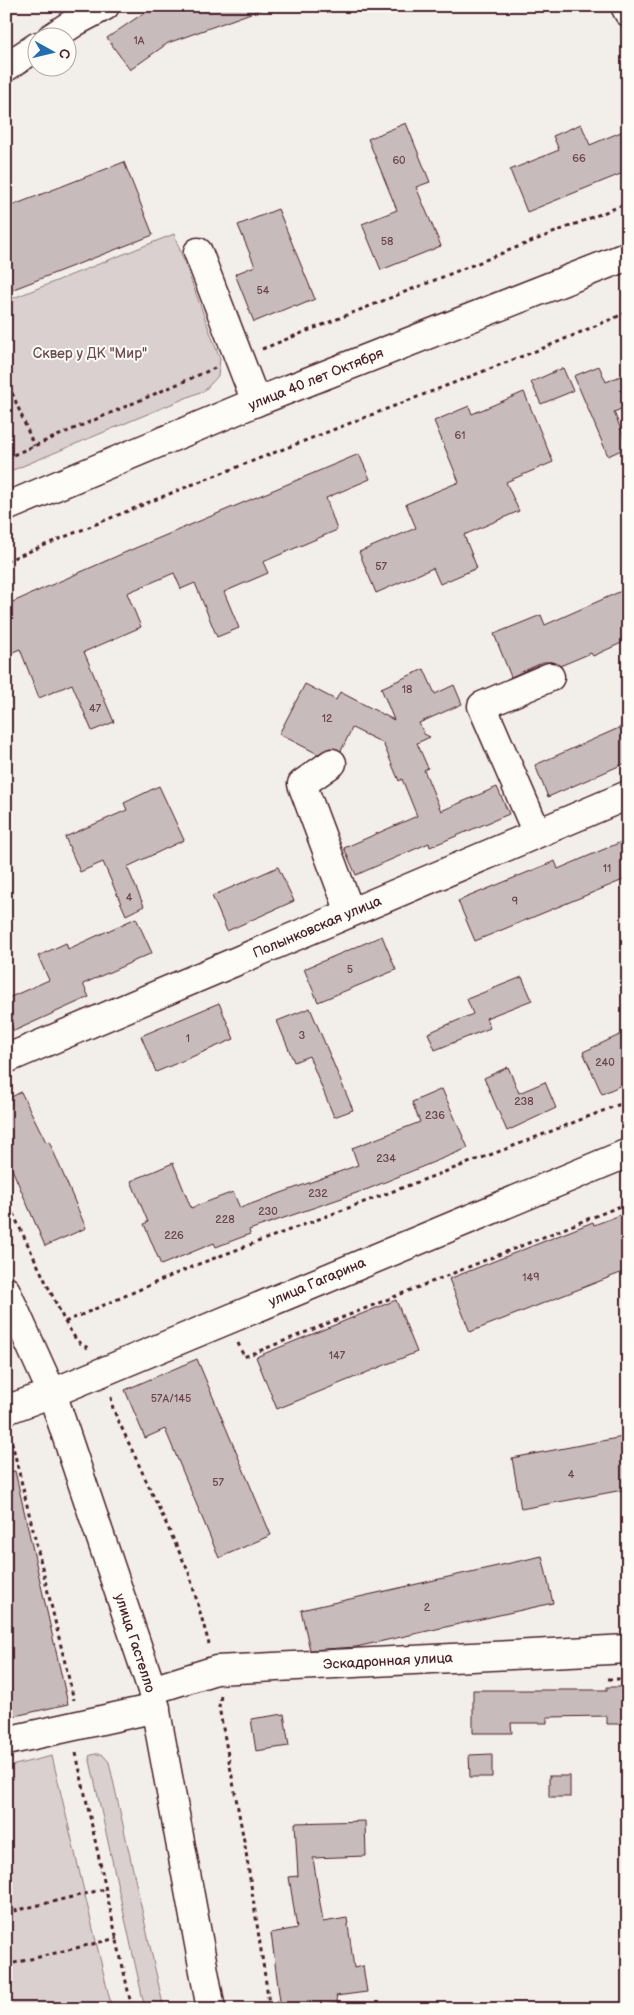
<svg xmlns="http://www.w3.org/2000/svg" width="634" height="2015" font-family="'Balsamiq Sans',sans-serif">
	<style>
		.green { fill: #d9d0cf; stroke: #92787d }
		.building { fill: #c8bbbb; stroke: #4a1f2b }
		.lines { fill: none; stroke-linecap: round; stroke-linejoin: round }
		.minor-casing { stroke: #4a1f2b; stroke-width: 31 }
		.major-casing { stroke: #4a1f2b; stroke-width: 31 }
		.path { stroke: #4a1f2b; stroke-width: 3; stroke-dasharray: 4 4; stroke-linecap: butt }
		.minor { stroke: #fdfcf7; stroke-width: 28 }
		.major { stroke: #fdfcf7; stroke-width: 28 }
		.labels { text-anchor: middle; dominant-baseline: central; stroke-width: 4; stroke-linejoin: round; paint-order: stroke }
		.number-label { font-size: 11px; fill: #6a464f }
		.park-label { font-size: 14px; fill: #6e4b54; stroke: #fdfcf7 }
		.street-label { font-size: 14px; fill: #4a1f2b; stroke: #fdfcf7 }
	</style>
	<rect width="100%" height="100%" fill="#f2efeb"/>
	<filter id="ink" filterUnits="userSpaceOnUse"><feTurbulence type="fractalNoise" baseFrequency=".02" numOctaves="2"/><feDisplacementMap in="SourceGraphic" scale="10" xChannelSelector="R" yChannelSelector="G"/><feConvolveMatrix kernelMatrix="1 2 1 2 8 2 1 2 1" color-interpolation-filters="sRGB"/></filter>
	<g filter="url(#ink)">
		<g class="green">
			<polygon points="174,234 220,359 218,376 205,390 6,473 6,301"/>
			<polygon points="95,1754 102,1754 109,1762 164,2009 145,2009 89,1756"/>
			<polygon points="52,1756 112,2009 6,2009 6,1767"/>
		</g>
		<g class="building">
			<polygon points="154,6 262,6 262,9 168,43 130,70 107,38"/>
			<polygon points="406,123 430,182 416,187 441,246 381,270 362,224 397,210 368,139"/>
			<polygon points="581,124 590,145 628,129 628,171 527,212 510,170 559,150 553,136"/>
			<polygon points="124,162 153,235 6,292 6,208"/>
			<polygon points="278,209 315,299 296,307 295,305 254,322 235,274 255,266 238,225"/>
			<polygon points="599,366 606,382 628,373 628,406 614,412 628,447 608,456 574,376"/>
			<polygon points="563,368 573,391 541,404 531,382"/>
			<polygon points="524,392 553,462 506,482 519,511 464,535 477,568 440,584 433,568 376,593 359,552 416,528 406,504 459,482 434,421 469,406 472,414"/>
			<polygon points="359,454 370,479 326,498 337,530 263,562 268,573 224,592 239,628 217,637 195,583 181,589 174,573 127,593 141,627 84,652 114,722 92,731 72,684 39,698 20,649 6,655 6,605 133,549"/>
			<polygon points="628,588 628,640 593,656 591,653 560,666 552,662 544,662 511,677 494,634 541,615 545,625"/>
			<polygon points="424,669 435,694 454,685 462,704 419,723 424,734 430,737 417,743 428,768 424,770 441,811 497,787 509,814 430,847 429,843 356,875 344,848 417,816 402,779 399,781 383,743 352,728 341,751 330,748 318,754 279,734 305,684 336,700 340,692 394,720 381,688"/>
			<polygon points="628,724 628,762 548,797 535,765"/>
			<polygon points="159,786 184,840 127,867 144,906 126,915 103,862 80,872 65,837 127,810 124,803"/>
			<polygon points="628,839 628,878 475,941 458,901 555,861 558,869"/>
			<polygon points="278,867 294,901 227,931 212,896"/>
			<polygon points="136,918 152,953 83,984 89,997 14,1031 6,1015 6,999 49,980 38,956 66,943 68,949"/>
			<polygon points="382,936 396,970 318,1002 304,969"/>
			<polygon points="522,977 532,1000 486,1018 490,1028 435,1050 428,1033 473,1014 467,999"/>
			<polygon points="219,1003 234,1039 156,1072 141,1036"/>
			<polygon points="310,1008 353,1110 334,1117 309,1056 294,1062 277,1021"/>
			<polygon points="628,1031 628,1082 602,1094 583,1052"/>
			<polygon points="508,1067 519,1093 545,1082 556,1108 507,1131 484,1078"/>
			<polygon points="442,1089 468,1148 368,1189 249,1230 250,1234 216,1247 214,1243 161,1265 144,1224 148,1222 131,1181 173,1163 191,1208 233,1192 240,1208 358,1165 352,1148 420,1122 412,1102"/>
			<polygon points="21,1092 46,1142 49,1141 86,1228 45,1246 6,1155 6,1100"/>
			<polygon points="628,1212 628,1270 470,1332 449,1279 593,1222 594,1225"/>
			<polygon points="396,1300 417,1352 277,1409 256,1357"/>
			<polygon points="197,1359 271,1535 219,1558 165,1429 145,1438 125,1390"/>
			<polygon points="628,1436 628,1489 521,1509 512,1458"/>
			<polygon points="15,1471 68,1704 6,1718 6,1472"/>
			<polygon points="542,1556 553,1603 356,1647 310,1650 301,1610"/>
			<polygon points="607,1687 628,1687 628,1724 607,1724 607,1716 547,1717 547,1723 511,1723 512,1733 473,1733 473,1690 607,1690"/>
			<polygon points="284,1714 289,1746 256,1751 251,1719"/>
			<polygon points="492,1754 492,1777 470,1777 469,1755"/>
			<rect x="549" y="1776" width="21" height="21"/>
			<polygon points="365,1821 366,1856 313,1858 323,1922 347,1918 354,1968 363,1966 367,1992 336,1996 338,2003 303,2009 281,2009 271,1933 297,1928 289,1877 298,1876 295,1823"/>
		</g>
		<g class="lines">
			<defs>
				<g id="minor">
					<polyline points="625,6 628,12"/>
					<polyline points="51,38 75,22 105,6"/>
					<polyline points="6,67 38,46"/>
					<polyline points="198,252 256,402"/>
					<polyline points="332,763 302,784 350,912"/>
					<polyline points="537,833 482,706 550,677"/>
					<polyline points="6,1059 628,795"/>
					<polyline points="52,1393 628,1153"/>
					<polyline points="152,1690 216,1670 628,1649"/>
					<polyline points="6,1741 156,1708"/>
				</g>
				<g id="major">
					<polyline points="6,507 256,402 628,256"/>
					<polyline points="6,1291 52,1393 152,1690 211,2009"/>
					<polyline points="6,1410 52,1393"/>
				</g>
			</defs>
			<use href="#minor" class="minor-casing"/>
			<use href="#major" class="major-casing"/>
			<g class="path">
				<polyline points="262,349 628,203"/>
				<polyline points="6,378 34,446"/>
				<polyline points="6,458 215,368"/>
				<polyline points="6,561 191,485 546,347 628,312"/>
				<polyline points="6,1199 65,1322 77,1341 88,1348"/>
				<polyline points="65,1322 196,1265 511,1147 628,1101"/>
				<polyline points="238,1343 244,1357 628,1203"/>
				<polyline points="111,1397 113,1409 189,1573 209,1644"/>
				<polyline points="6,1441 11,1439 13,1447 74,1700"/>
				<polyline points="608,1679 628,1679"/>
				<polyline points="221,1696 219,1707 245,1846 270,2009"/>
				<polyline points="76,1753 132,2009"/>
				<polyline points="6,1913 105,1889"/>
				<polyline points="6,1965 117,1938"/>
			</g>
			<use href="#minor" class="minor"/>
			<use href="#major" class="major"/>
		</g>
	</g>
	<g class="labels">
		<g class="number-label">
			<text x="139" y="40">1А</text>
			<text x="579" y="158">66</text>
			<text x="399" y="160">60</text>
			<text x="387" y="241">58</text>
			<text x="263" y="290">54</text>
			<text x="460" y="435">61</text>
			<text x="381" y="566">57</text>
			<text x="407" y="689">18</text>
			<text x="95" y="708">47</text>
			<text x="327" y="718">12</text>
			<text x="607" y="868">11</text>
			<text x="129" y="897">4</text>
			<text x="515" y="901">9</text>
			<text x="350" y="969">5</text>
			<text x="302" y="1035">3</text>
			<text x="188" y="1038">1</text>
			<text x="605" y="1062">240</text>
			<text x="524" y="1101">238</text>
			<text x="435" y="1115">236</text>
			<text x="386" y="1158">234</text>
			<text x="318" y="1193">232</text>
			<text x="268" y="1211">230</text>
			<text x="225" y="1219">228</text>
			<text x="174" y="1235">226</text>
			<text x="531" y="1277">149</text>
			<text x="337" y="1355">147</text>
			<text x="171" y="1398">57А/145</text>
			<text x="571" y="1474">4</text>
			<text x="218" y="1482">57</text>
			<text x="427" y="1607">2</text>
		</g>
		<g class="park-label">
			<text x="90" y="353">Сквер у ДК "Мир"</text>
		</g>
		<g class="street-label">
			<text transform="translate(316 379) rotate(-22)">улица 40 лет Октября</text>
			<text transform="translate(317 927) rotate(-23)">Полынковская улица</text>
			<text transform="translate(317 1282) rotate(-23)">улица Гагарина</text>
			<text transform="translate(135 1643) rotate(72)">улица Гастелло</text>
			<text transform="translate(388 1661) rotate(-3)">Эскадронная улица</text>
		</g>
	</g>
	<rect width="634" height="2015" fill="none" stroke="#fdfcf7" stroke-width="25"/>
	<rect x="12" y="12" width="609" height="1990" fill="none" stroke="#4a1f2b" stroke-width="2" filter="url(#ink)"/>
	<g transform="translate(52 52) rotate(98)"><circle r="24" fill="#fdfcf7" stroke="#b5a4a5"/>
	<path d="M0-4L9 19L0 12L-9 19Z" fill="#1f6fb2"/>
	<text y="-8" font-size="14" font-weight="bold" text-anchor="middle" fill="#4a1f2b">С</text>
	</g>
</svg>
